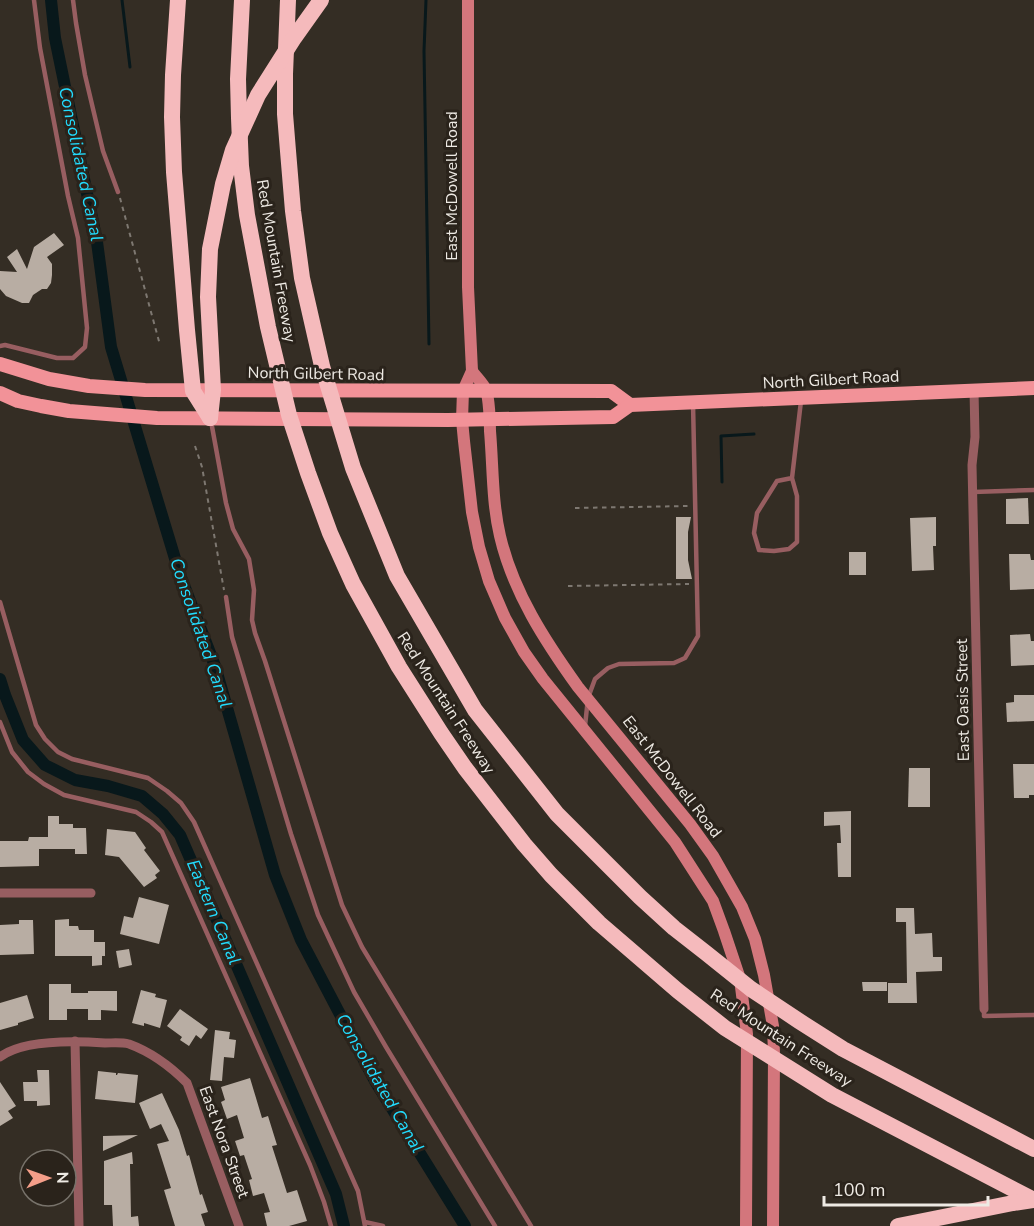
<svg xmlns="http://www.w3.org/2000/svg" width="1034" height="1226" font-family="'Nunito Sans',sans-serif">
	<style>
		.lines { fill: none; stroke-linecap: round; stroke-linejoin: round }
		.stream { stroke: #08181b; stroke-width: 3 }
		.canal { stroke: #08181b; stroke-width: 12 }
		.building { fill: #b8ada3 }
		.path { stroke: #7e7871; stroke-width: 2; stroke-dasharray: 4.5 4.5; stroke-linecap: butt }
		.lane { stroke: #985e61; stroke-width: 4.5 }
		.street { stroke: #985e61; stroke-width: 9 }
		.secondary { stroke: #d3767c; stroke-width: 12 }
		.primary { stroke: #f29298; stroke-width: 14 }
		.highway { stroke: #f5babc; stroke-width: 16 }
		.labels { text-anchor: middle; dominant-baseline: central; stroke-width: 6; stroke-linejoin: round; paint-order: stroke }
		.street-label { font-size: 16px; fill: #eeeae4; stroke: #2a231b }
		.water-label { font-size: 18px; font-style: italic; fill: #22dbfd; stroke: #2a231b }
	</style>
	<rect width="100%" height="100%" fill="#342d24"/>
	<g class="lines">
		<g class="stream">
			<polyline points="122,0 130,67"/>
			<polyline points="426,0 424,51 429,344"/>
			<polyline points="722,482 721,436 754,434"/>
		</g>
		<g class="canal">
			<polyline points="51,0 55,38 97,242 111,347 180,575 215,666 275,875 301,940 375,1081 465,1226"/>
			<polyline points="0,679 5,695 23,740 45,765 75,780 108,786 142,796 163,814 180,835 336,1194 344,1226"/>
		</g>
	</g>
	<g class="building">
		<polygon points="54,233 64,245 47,257 52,264 52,275 51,283 47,289 42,289 33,295 29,303 22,303 6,296 0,289 0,271 17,272 7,257 17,249 27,269 34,247"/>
		<polygon points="1028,498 1029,524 1006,524 1006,499"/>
		<polygon points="676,517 691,517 688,532 688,560 692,579 676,579"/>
		<polygon points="936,517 936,546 933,546 934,570 912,571 910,518"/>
		<rect x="849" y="552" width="17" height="23"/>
		<polygon points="1009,554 1030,554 1031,560 1034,560 1034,589 1010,590"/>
		<polygon points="1030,634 1031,641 1034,641 1034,665 1011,666 1010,635"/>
		<polygon points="1014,695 1034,695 1034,721 1007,722 1006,703 1014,702"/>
		<polygon points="1013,764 1034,764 1034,795 1029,795 1029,798 1014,798"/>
		<polygon points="909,768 930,768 930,807 908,807"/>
		<polygon points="851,811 851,877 838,877 837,843 841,843 840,825 824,826 824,812"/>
		<polygon points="48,816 59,816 59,824 73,824 73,828 86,828 87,854 75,854 75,849 39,849 39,866 0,867 0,841 28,841 29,837 48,837"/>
		<polygon points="107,829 135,832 146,848 144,850 160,871 155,875 157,878 144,887 119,857 105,855"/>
		<polygon points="139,897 169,905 159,944 120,934 124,916 133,918"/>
		<polygon points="896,908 914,908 915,934 932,933 933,957 942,957 942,971 916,972 917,1003 888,1003 888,983 907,983 906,922 896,922"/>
		<polygon points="69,919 69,926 78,926 79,930 94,930 94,942 105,942 105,956 102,956 102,965 92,966 92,956 55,956 55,920"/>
		<polygon points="19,920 33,920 34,954 0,955 0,925 19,924"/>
		<polygon points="129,949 132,965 119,968 116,951"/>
		<polygon points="862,982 887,982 887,991 863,991"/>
		<polygon points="49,984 71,984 71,993 88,993 88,991 117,991 117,1011 101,1010 101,1020 88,1020 88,1009 67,1009 67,1020 49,1020"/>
		<polygon points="141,990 156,994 155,997 167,1000 160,1028 144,1023 144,1026 132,1023"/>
		<polygon points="27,995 34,1018 18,1023 18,1025 0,1030 0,1003"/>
		<polygon points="180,1009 208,1029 201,1039 196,1035 189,1046 180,1040 182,1037 167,1026"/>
		<polygon points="215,1030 230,1032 229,1039 236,1040 234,1058 224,1057 222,1081 210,1080"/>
		<polygon points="37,1070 49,1070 50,1105 37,1106 37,1101 24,1101 23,1082 38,1082"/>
		<polygon points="98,1071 116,1073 116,1075 117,1075 118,1073 138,1075 135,1103 95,1099"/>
		<polygon points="250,1078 262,1118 268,1116 277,1145 272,1146 287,1193 297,1190 307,1221 289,1226 267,1226 264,1213 270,1212 264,1193 253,1196 249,1180 252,1179 244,1155 240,1156 235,1141 244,1138 237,1115 227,1119 221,1102 225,1100 221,1087"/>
		<polygon points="0,1082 16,1106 8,1111 13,1118 0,1126"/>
		<polygon points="162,1093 179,1130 187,1156 189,1155 200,1195 202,1194 208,1212 201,1214 205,1226 175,1226 164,1190 171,1188 157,1144 169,1141 161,1124 150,1129 139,1103"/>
		<polygon points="138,1135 103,1151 103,1136"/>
		<polygon points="132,1152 133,1164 130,1164 131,1217 138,1216 139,1226 113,1226 112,1205 104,1205 104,1161"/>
	</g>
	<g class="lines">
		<g class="path">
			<polyline points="120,198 160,345"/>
			<polyline points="195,446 202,467 224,590"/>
			<polyline points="575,508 689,506"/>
			<polyline points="568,586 689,584"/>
		</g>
		<g class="lane">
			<polyline points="73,0 76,23 85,75 103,151 118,192"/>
			<polyline points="0,346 5,345 57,358 73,358 85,347 87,328 78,238 68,196 40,48 34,0"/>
			<polyline points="211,421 226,503 233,529 249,559 254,590 252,620 255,633 265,661 342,905 362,947 531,1226"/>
			<polyline points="792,478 777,481 757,513 754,533 759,550 774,551 789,549 797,542 797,496 792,478 801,401"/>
			<polyline points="973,492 1034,490"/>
			<polyline points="226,597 232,637 291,834 318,915 354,992 386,1047 495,1226"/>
			<polyline points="0,602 36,725 45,739 58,752 72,759 148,778 167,791 181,803 194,822 358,1191 365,1226"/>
			<polyline points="0,722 12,752 28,772 44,784 64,795 136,812 151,822 162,832 310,1165 324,1202 331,1226"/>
			<polyline points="585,726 588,698 595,679 608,668 619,664 674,663 685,658 698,636 693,403"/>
			<polyline points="984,1009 984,1016 1034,1015"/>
			<polyline points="365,1222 383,1226"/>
		</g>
		<g class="street">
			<polyline points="974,390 975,437 972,465 984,1009"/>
			<polyline points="0,893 91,893"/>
			<polyline points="75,1041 79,1226"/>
			<path d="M0 1057C24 1039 76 1041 105 1043 113 1043 121 1042 129 1044 151 1052 170 1066 187 1083L239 1226"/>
		</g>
		<g class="secondary">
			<polyline points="468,0 468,287 472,371 463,391 462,420 464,441 472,512 479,547 489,581 505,618 524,652 543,679 675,842 713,901 724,931 740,979 747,1034 746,1226"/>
			<path d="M472 371C476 377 483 383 486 390 489 398 490 421 490 431 493 466 492 502 500 536 513 592 545 641 578 687L690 824 713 856 742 907 755 939 764 975 773 1026 774 1054 773 1226"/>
		</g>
		<g class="primary">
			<polyline points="0,364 49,379 89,386 145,390 611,391 630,405"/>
			<polyline points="0,393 18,401 41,406 69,411 157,418 448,420 613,417 630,405 1034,388"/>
		</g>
		<g class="highway">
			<polyline points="178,0 173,75 172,117 174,172 187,330 193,391 210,418"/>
			<polyline points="242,0 238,79 239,118 241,166 247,215 268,327 289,415 308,473 330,533 353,584 399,667 441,733 465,768 524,844 551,875 599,923 678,991 725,1028 832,1095 1034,1200"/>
			<polyline points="288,0 285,74 285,114 288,151 293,211 302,278 322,366 353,468 397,576 475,710 557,814 640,897 674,928 706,953 751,989 799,1021 843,1049 1034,1149"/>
			<polyline points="210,418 213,390 208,297 210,249 223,184 233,150 258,95 294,38 321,0"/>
			<polyline points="898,1226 1013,1203 1034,1200"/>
		</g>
	</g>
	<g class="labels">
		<g class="street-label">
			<text transform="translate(452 186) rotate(-90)">East McDowell Road</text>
			<text transform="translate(276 261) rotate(80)">Red Mountain Freeway</text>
			<text transform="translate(316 374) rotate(1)">North Gilbert Road</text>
			<text transform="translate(831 380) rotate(-3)">North Gilbert Road</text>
			<text transform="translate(963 700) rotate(-91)">East Oasis Street</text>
			<text transform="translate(446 703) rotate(57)">Red Mountain Freeway</text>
			<text transform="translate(672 777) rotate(52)">East McDowell Road</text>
			<text transform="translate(781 1038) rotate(33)">Red Mountain Freeway</text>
			<text transform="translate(224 1142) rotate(70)">East Nora Street</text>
		</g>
		<g class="water-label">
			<text transform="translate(81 164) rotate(78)">Consolidated Canal</text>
			<text transform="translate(201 633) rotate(71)">Consolidated Canal</text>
			<text transform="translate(214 912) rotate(67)">Eastern Canal</text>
			<text transform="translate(380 1083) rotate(60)">Consolidated Canal</text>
		</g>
	</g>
	<g transform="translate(48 1178) rotate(89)"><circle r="28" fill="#2a231b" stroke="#78736b" stroke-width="1.5"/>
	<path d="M0-4.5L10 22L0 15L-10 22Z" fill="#f49e89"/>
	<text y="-9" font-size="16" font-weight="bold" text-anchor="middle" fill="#eeeae4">N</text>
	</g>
	<path d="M824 1196v9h164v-9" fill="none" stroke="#eeeae4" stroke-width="3"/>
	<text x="833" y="1196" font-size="18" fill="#eeeae4" stroke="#2a231b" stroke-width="4.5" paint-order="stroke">100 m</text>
</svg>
